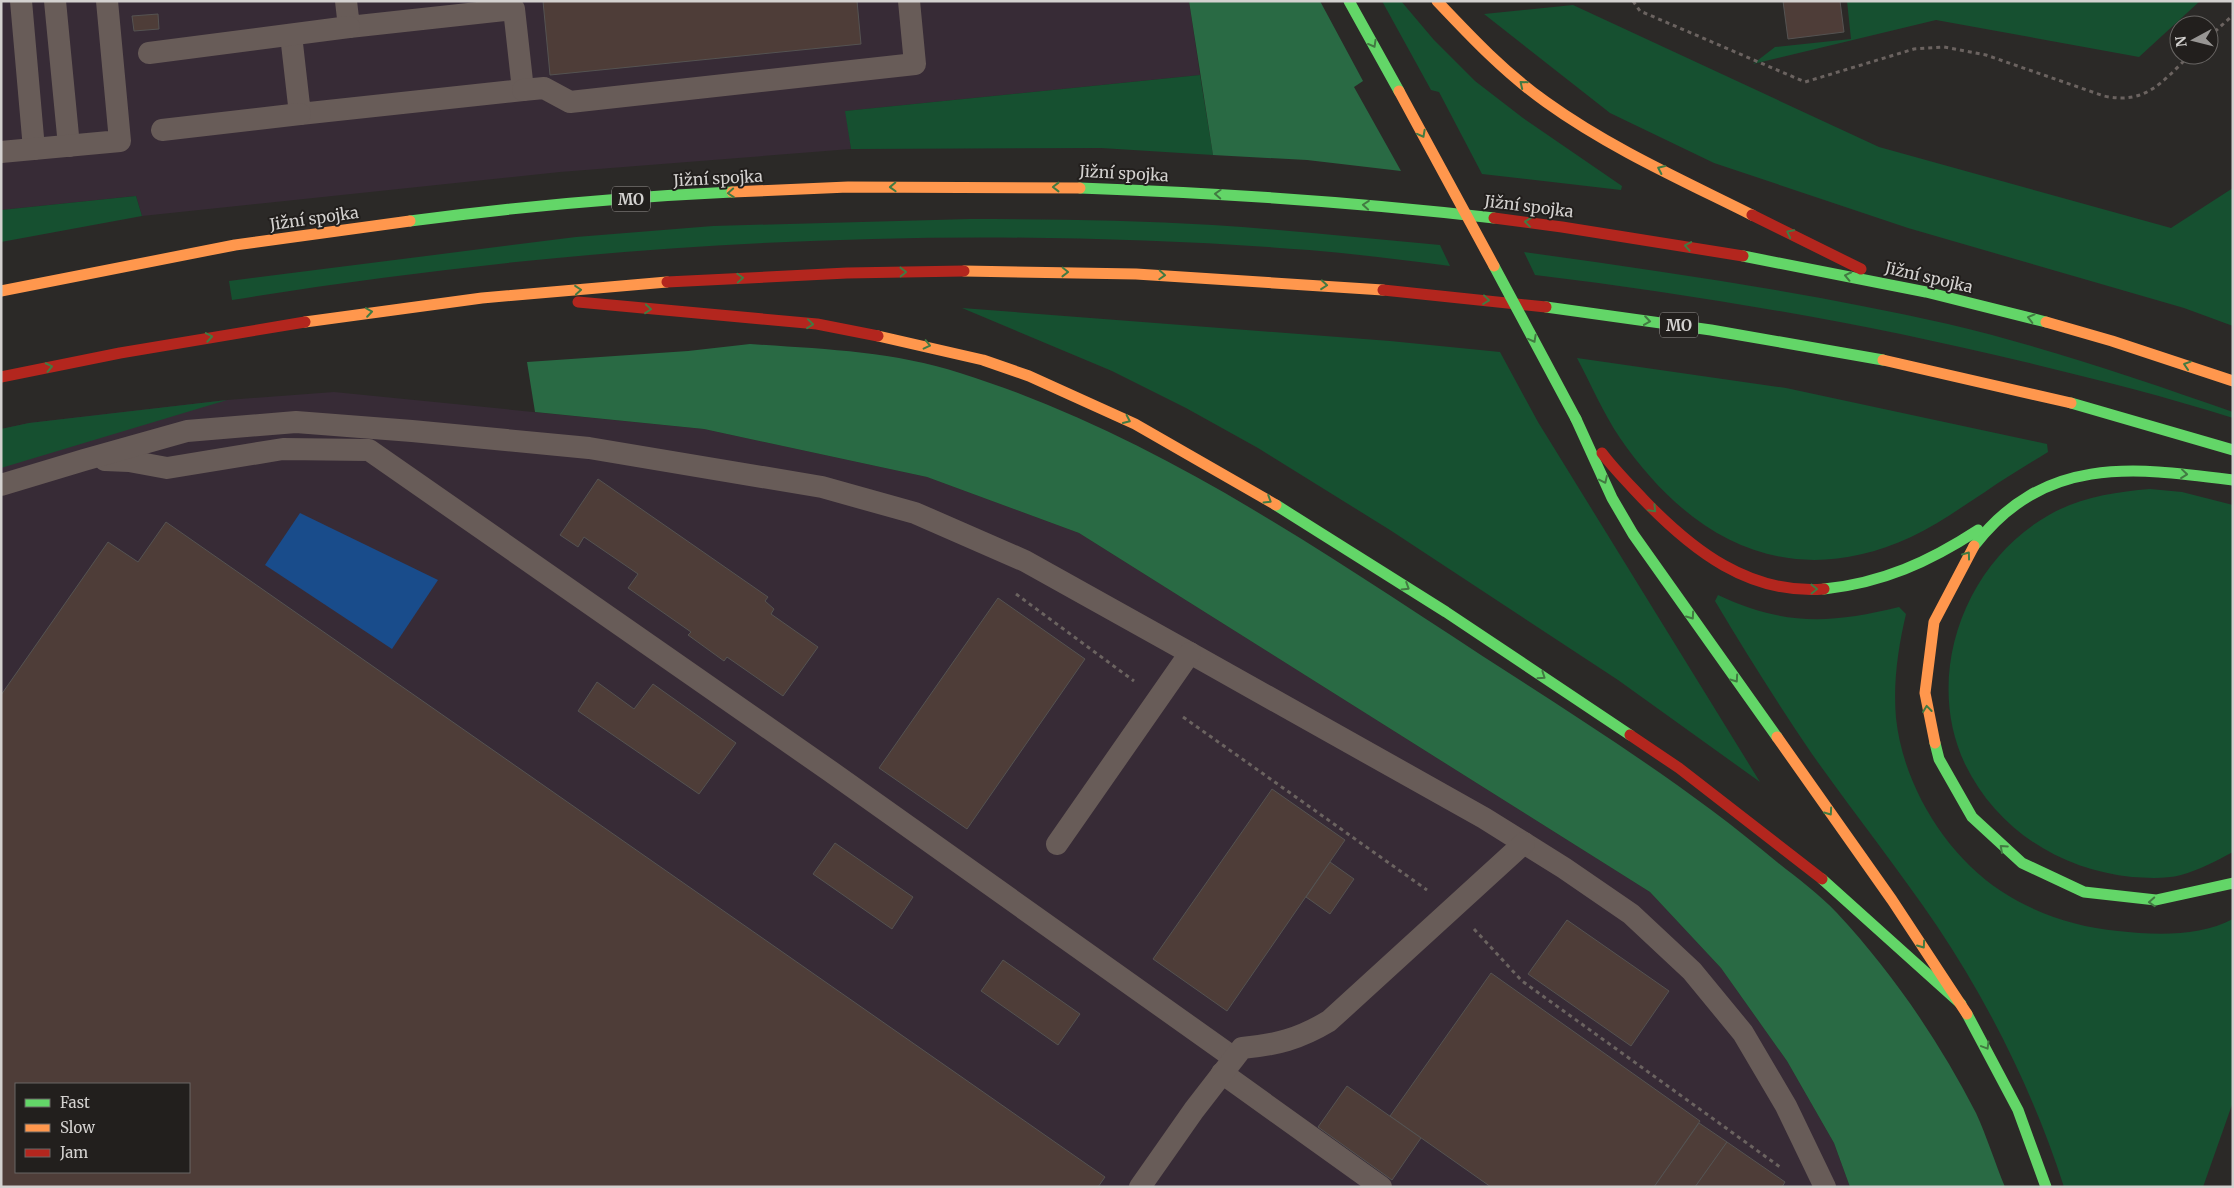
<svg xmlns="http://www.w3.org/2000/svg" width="2234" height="1188" font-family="Merriweather,serif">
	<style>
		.industrial { fill: #372b36; fill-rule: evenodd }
		.green { fill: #165030 }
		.forest { fill: #296a44 }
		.water { fill: #194c8b }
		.building { fill: #4e3d38; stroke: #555352; fill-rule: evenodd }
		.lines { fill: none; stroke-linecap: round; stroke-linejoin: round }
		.path { stroke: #6b6360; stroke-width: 3; stroke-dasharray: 4 4; stroke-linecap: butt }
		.lane { stroke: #685c58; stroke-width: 22 }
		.fast { stroke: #63d668; stroke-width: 11 }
		.slow { stroke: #ff974d; stroke-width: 11 }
		.jam { stroke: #b3261e; stroke-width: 11 }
		.fast-bridge { stroke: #63d668; stroke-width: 11 }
		.slow-bridge { stroke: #ff974d; stroke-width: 11 }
		.oneway { stroke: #427a42 }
		.labels { text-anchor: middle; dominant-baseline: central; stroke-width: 4; stroke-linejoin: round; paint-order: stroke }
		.shield { fill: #221f1d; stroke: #9e9c9a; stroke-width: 1 }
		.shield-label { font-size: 15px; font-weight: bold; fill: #d3d1cf }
		.street-label { font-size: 16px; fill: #d3d1cf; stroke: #221f1d }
	</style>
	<rect width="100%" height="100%" fill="#2b2927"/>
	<g class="industrial">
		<polygon points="1,1 1189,1 1200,75 846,111 851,149 560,172 142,216 136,196 1,210"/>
		<path d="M334 392 704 429 927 477 1079 533 1650 892 1721 968 1787 1061 1834 1143 1850 1187H1V429L29 423 227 400ZM16 1084H189V1172H16Z"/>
	</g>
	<g class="green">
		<polygon points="1382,1 1401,1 1434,40 1475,81 1523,118 1622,186 1621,190 1482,174 1439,92 1431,90"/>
		<polygon points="1847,1 2200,1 2139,57 1936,20 1753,64 1775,47 1851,39"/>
		<polygon points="1573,5 1879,147 2171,228 2233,188 2233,326 2184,308 1908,228 1714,163 1610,113 1484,14"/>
		<polygon points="1200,75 1213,155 1101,148 851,149 845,111"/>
		<polygon points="136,196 142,216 1,242 1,210"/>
		<path d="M970 219C1051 219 1132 220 1213 225 1288 230 1364 238 1440 245L1450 266C1403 260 1356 254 1309 250 950 222 586 242 232 300L229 281 576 237 713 226Z"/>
		<path d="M1524 252C1666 272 1808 292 1948 324 2045 347 2139 379 2233 412V418C2164 396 2095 379 2025 362 1863 323 1700 295 1535 275Z"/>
		<polygon points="962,308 1390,341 1500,352 1538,422 1760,782 1618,680 1390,530 1258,448 1186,408 1112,371"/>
		<path d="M1577 358 1786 388 2047 444 2048 452C2027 465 2005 478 1985 492 1960 508 1937 525 1911 537 1789 593 1691 541 1620 438 1603 413 1591 384 1577 358Z"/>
		<polygon points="227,400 1,468 1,429 29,423"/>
		<path d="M2150 489 2182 492 2233 505V852C2216 861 2199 870 2181 875 2166 879 2147 878 2132 877 2061 870 1997 830 1965 764 1923 675 1965 562 2049 515 2080 497 2115 492 2150 489Z"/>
		<path d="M1718 595C1784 626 1830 624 1899 607L1906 614C1898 648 1893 683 1896 718 1903 785 1946 855 2001 891 2036 914 2077 927 2118 931 2154 935 2200 937 2233 919V1102L2203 1187H2064C2035 1096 1990 1005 1937 926 1897 867 1853 812 1812 754 1778 704 1746 653 1715 601Z"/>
	</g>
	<g class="forest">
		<polygon points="1189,1 1320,1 1363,81 1354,87 1401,171 1307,160 1213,155"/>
		<path d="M750 344C821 349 892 351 960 373 1161 436 1337 562 1512 675 1603 734 1694 792 1777 862 1797 878 1819 894 1837 913 1892 972 1939 1041 1976 1113 1987 1137 1995 1163 2005 1187H1850L1834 1143 1787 1061 1721 968 1650 892 1079 533 927 477 704 429 535 412 527 362 688 351Z"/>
	</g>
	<polygon class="water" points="300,513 438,580 392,649 265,565"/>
	<g class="building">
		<polygon points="543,1 857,1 861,44 550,75"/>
		<polygon points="1783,1 1840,1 1844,32 1788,39"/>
		<polygon points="158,14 159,29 134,31 132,16"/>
		<polygon points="598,479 768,597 765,601 774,609 771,614 818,647 783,696 727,657 724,661 688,635 691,632 628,588 638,574 584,537 578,547 560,535"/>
		<path d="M166 522 1105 1177 1098 1187H1V695L108 542 138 562ZM16 1084H189V1172H16Z"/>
		<polygon points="998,598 1085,659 967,829 879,768"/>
		<polygon points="597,682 634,709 653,684 736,743 699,794 578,711"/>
		<polygon points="1272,789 1345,840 1227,1011 1153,959"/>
		<polygon points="835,843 913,897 892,929 813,874"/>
		<polygon points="1330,862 1354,879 1330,914 1306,897"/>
		<polygon points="1567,920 1669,991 1631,1046 1528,974"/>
		<polygon points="1003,960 1080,1014 1058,1045 981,991"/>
		<polygon points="1491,973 1700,1121 1654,1187 1491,1187 1390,1116"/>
		<polygon points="1347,1086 1421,1138 1392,1180 1318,1127"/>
		<polygon points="1699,1123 1727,1142 1695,1187 1654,1187"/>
		<polygon points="1727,1142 1785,1182 1782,1187 1695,1187"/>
	</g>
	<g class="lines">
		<g class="path">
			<path d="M1633 1 1640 11 1805 82 1914 49 1944 47 1986 55 2104 96C2146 105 2162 82 2190 55"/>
			<polyline points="2209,37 2233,15"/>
			<polyline points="1016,594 1134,681"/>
			<polyline points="1183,717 1427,890"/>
			<polyline points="1474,929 1522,981 1780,1167"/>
		</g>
		<g class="lane">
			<polyline points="21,1 34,149"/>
			<polyline points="55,1 69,146"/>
			<polyline points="291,35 300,114 523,90 514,9 349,27 346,1"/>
			<polyline points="149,53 349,27"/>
			<polyline points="523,90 544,88 570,102 915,64 909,1"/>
			<polyline points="162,130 300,114"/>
			<polyline points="1,152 120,141 107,1"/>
			<polyline points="105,460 129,461 167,468 283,449 369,450 830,771 1234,1058"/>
			<polyline points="1,485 84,460 187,431 296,422 412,431 589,448 822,487 915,513 1025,561 1190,653 1484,818 1564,868 1631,914 1692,971 1743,1033 1786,1106 1825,1187"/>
			<polyline points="1057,844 1190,653"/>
			<polyline points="1222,1073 1381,1187"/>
			<path d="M1140 1187 1194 1110 1242 1048C1276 1045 1299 1039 1329 1021L1524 843"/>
		</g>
		<g class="fast">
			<polyline points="1349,1 1399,91"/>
			<path d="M1080 188C1219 193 1356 202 1494 218"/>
			<path d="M410 221C517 207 625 197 732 192"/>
			<polyline points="1743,256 1926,292 2046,322"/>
			<polyline points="1546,307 1711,330 1883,360"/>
			<polyline points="2071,403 2233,450"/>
			<polyline points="1576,419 1612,498 1633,534 1777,737"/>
			<polyline points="1276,505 1446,612 1630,735"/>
			<path d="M1974 546C2044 455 2132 467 2233 480"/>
			<path d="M1824 589C1882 583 1929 562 1978 530"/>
			<polyline points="1935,743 1939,759 1972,817 2022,863 2084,892 2156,900 2233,883"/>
			<polyline points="1822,879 1961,1004"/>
			<polyline points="1967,1014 2018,1110 2046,1187"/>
		</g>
		<g class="slow">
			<path d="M1437 1C1471 37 1505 73 1546 102 1610 148 1682 180 1752 215"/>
			<polyline points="732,192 848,187 1080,188"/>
			<polyline points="964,271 1136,274 1383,290"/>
			<polyline points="1,291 235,245 410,221"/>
			<polyline points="305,322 482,298 667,282"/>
			<polyline points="2046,322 2112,341 2233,381"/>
			<polyline points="878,336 983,360 1029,376 1135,424 1276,505"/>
			<polyline points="1883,360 2071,403"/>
			<polyline points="1777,737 1892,900 1967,1014"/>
			<polyline points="1935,743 1925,693 1934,622 1974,546"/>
		</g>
		<g class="jam">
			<polyline points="1752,215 1861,269"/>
			<polyline points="1494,218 1562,227 1743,256"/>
			<polyline points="667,282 847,273 964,271"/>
			<polyline points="1383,290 1546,307"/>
			<polyline points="578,302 817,324 878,336"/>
			<polyline points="1,377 120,353 305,322"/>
			<path d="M1602 453C1614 469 1629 484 1643 499 1692 550 1749 595 1824 589"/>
			<polyline points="1630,735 1679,768 1822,879"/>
		</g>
		<polyline class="fast-bridge" points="1494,266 1576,419"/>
		<polyline class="slow-bridge" points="1399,91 1494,266"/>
	</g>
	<defs><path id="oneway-chevron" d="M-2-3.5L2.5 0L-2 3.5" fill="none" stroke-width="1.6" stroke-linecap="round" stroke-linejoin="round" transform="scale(1.25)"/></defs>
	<g class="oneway">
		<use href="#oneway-chevron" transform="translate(1373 44) rotate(61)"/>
		<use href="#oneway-chevron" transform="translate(1523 84) rotate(-141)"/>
		<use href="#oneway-chevron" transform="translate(1422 134) rotate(62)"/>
		<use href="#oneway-chevron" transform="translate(1661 169) rotate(-155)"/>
		<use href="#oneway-chevron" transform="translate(893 187) rotate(178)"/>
		<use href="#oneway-chevron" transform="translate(1056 187) rotate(-180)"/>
		<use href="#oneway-chevron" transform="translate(731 193) rotate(176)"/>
		<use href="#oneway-chevron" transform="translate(1218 194) rotate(-177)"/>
		<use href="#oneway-chevron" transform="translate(1366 205) rotate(-175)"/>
		<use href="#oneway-chevron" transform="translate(1528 222) rotate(-173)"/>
		<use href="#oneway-chevron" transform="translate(1790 233) rotate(-153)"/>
		<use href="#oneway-chevron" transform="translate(1688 246) rotate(-170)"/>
		<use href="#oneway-chevron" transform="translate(903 272) rotate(-1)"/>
		<use href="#oneway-chevron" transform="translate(1065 272) rotate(1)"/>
		<use href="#oneway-chevron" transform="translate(1162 275) rotate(3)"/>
		<use href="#oneway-chevron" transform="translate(1848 276) rotate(-168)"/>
		<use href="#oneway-chevron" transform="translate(740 278) rotate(-3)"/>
		<use href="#oneway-chevron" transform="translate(1324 285) rotate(5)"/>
		<use href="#oneway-chevron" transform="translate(578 290) rotate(-5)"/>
		<use href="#oneway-chevron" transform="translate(1486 300) rotate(6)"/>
		<use href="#oneway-chevron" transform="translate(648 309) rotate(5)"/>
		<use href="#oneway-chevron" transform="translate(369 312) rotate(-8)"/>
		<use href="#oneway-chevron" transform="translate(2031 318) rotate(-165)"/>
		<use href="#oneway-chevron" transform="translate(1647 321) rotate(8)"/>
		<use href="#oneway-chevron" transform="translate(810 324) rotate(6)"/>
		<use href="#oneway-chevron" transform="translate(209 337) rotate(-10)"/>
		<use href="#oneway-chevron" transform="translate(1533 339) rotate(62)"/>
		<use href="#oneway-chevron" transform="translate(927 345) rotate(13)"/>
		<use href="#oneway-chevron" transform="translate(2187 365) rotate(-162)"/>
		<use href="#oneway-chevron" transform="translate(49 367) rotate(-12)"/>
		<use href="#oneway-chevron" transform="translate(1127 420) rotate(25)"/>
		<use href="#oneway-chevron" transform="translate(2184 474) rotate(6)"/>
		<use href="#oneway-chevron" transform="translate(1604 480) rotate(65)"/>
		<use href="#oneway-chevron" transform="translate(1268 500) rotate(32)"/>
		<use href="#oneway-chevron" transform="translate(1653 509) rotate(46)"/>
		<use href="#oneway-chevron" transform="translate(1967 555) rotate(-54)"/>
		<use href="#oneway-chevron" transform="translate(1406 587) rotate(32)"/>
		<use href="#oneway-chevron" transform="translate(1814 589) rotate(-1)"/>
		<use href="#oneway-chevron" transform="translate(1691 616) rotate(55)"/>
		<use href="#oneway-chevron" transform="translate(1542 676) rotate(34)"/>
		<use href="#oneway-chevron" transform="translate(1735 679) rotate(55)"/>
		<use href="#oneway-chevron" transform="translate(1927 709) rotate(-97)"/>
		<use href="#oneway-chevron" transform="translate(1829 812) rotate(55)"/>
		<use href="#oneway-chevron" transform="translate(2003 848) rotate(-138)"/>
		<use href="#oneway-chevron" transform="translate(2152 902) rotate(177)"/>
		<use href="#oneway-chevron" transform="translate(1922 945) rotate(55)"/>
		<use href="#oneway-chevron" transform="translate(1986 1046) rotate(59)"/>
	</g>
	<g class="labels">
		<g class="shield">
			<rect x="612" y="186.5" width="38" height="25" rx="4"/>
			<rect x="1660" y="312.5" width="38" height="25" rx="4"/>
		</g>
		<g class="shield-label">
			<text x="631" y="199">MO</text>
			<text x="1679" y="325">MO</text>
		</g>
		<g class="street-label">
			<text transform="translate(1124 173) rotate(3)">Jižní spojka</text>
			<text transform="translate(718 178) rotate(-3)">Jižní spojka</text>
			<text transform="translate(1529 206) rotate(7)">Jižní spojka</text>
			<text transform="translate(314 218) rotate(-8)">Jižní spojka</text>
			<text transform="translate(1929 277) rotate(13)">Jižní spojka</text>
		</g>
	</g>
	<rect width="2234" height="1188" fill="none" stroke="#d3d1cf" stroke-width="5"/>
	<rect x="15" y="1083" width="175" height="90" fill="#221f1d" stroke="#696664"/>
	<rect x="25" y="1099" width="25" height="8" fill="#63d668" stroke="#696664"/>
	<text x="60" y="1108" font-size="15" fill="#d3d1cf">Fast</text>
	<rect x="25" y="1124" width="25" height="8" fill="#ff974d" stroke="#696664"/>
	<text x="60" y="1133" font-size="15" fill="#d3d1cf">Slow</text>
	<rect x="25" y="1149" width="25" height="8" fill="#b3261e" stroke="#696664"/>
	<text x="60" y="1158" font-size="15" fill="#d3d1cf">Jam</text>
	<g transform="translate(2194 40) rotate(263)"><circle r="24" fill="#221f1d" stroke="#696664"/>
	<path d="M0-4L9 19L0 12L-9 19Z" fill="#989694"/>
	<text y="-8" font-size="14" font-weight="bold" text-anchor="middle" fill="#d3d1cf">N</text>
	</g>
</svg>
